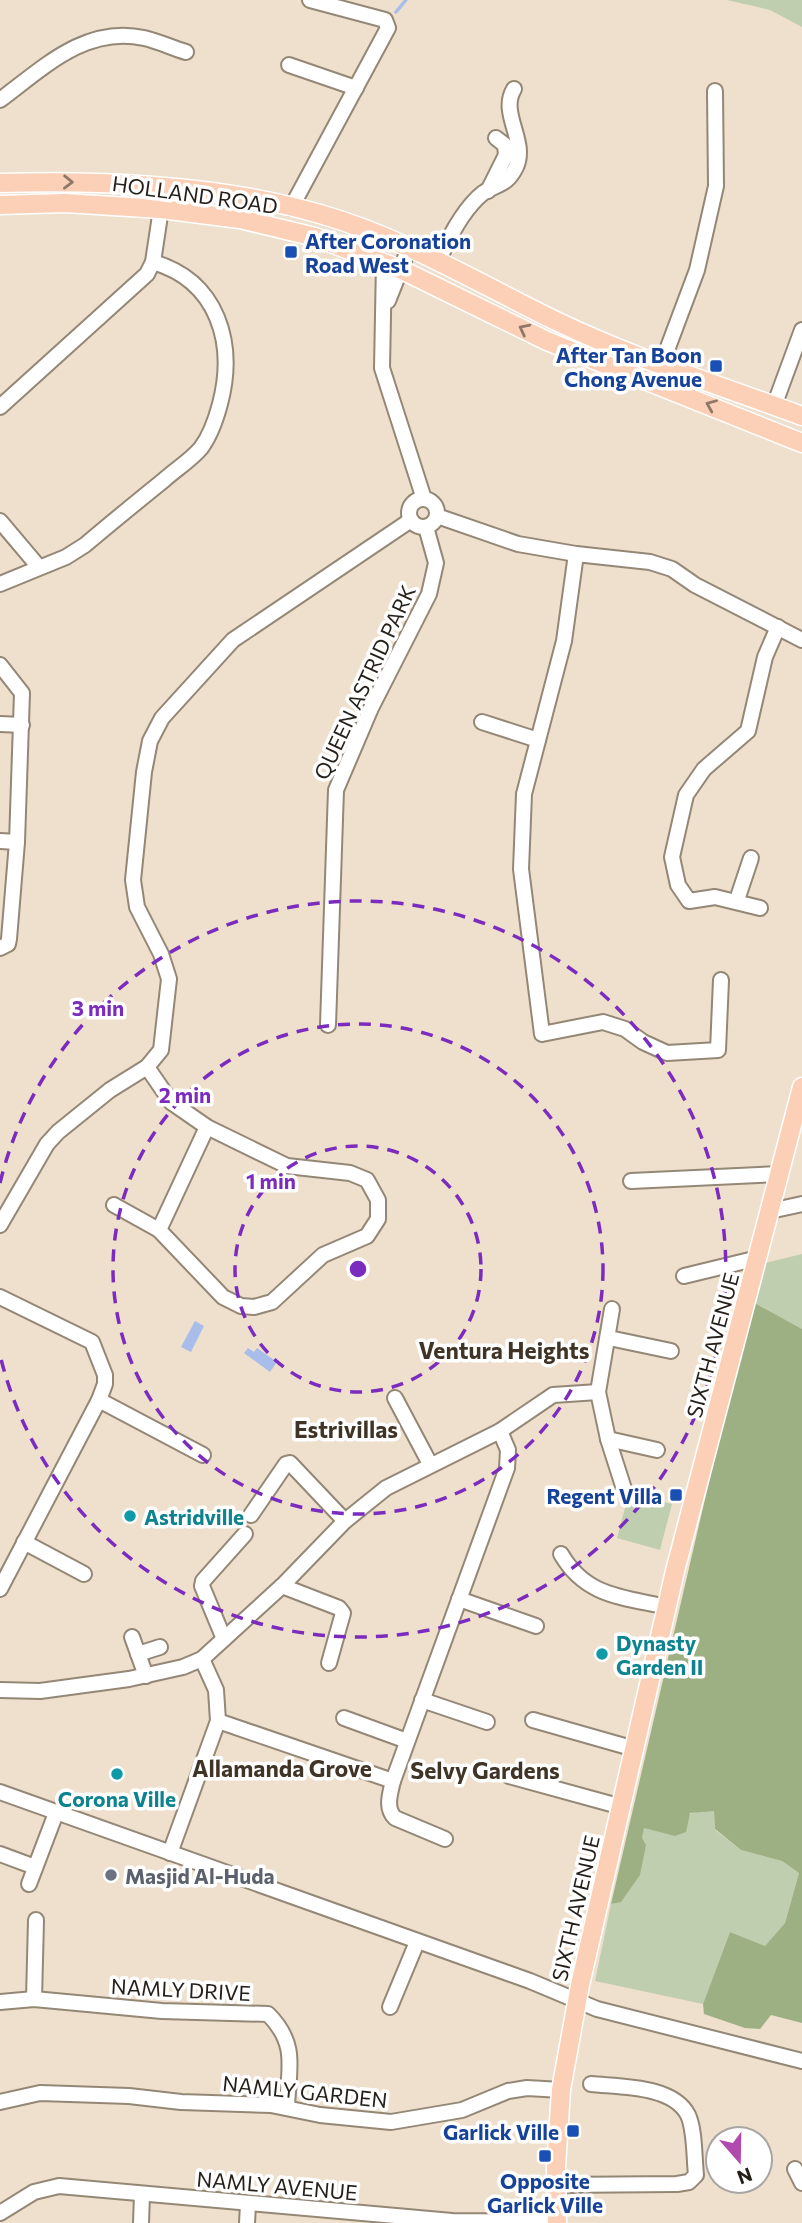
<svg xmlns="http://www.w3.org/2000/svg" width="802" height="2223" font-family="Commissioner,sans-serif">
	<style>
		.green { fill: #c0ceb0 }
		.forest { fill: #9db083 }
		.water { fill: #a8bde9 }
		.lines { fill: none; stroke-linecap: round; stroke-linejoin: round }
		.stream { stroke: #a8bde9; stroke-width: 3.5 }
		.minor-casing { stroke: #948776; stroke-width: 18 }
		.major-casing { stroke: #fff; stroke-width: 21 }
		.minor { stroke: #fff; stroke-width: 14 }
		.major { stroke: #fcd0b6; stroke-width: 18 }
		.oneway { stroke: #907868 }
		.ring { fill: none; stroke: #7b2cbf; stroke-width: 3.5; stroke-dasharray: 12 9 }
		.transit-dot { fill: #1a4fb4; stroke: #fff; stroke-width: 2.5 }
		.culture-dot { fill: #0f9aa8; stroke: #fff; stroke-width: 2.5 }
		.worship-dot { fill: #6b7280; stroke: #fff; stroke-width: 2.5 }
		.labels { text-anchor: middle; dominant-baseline: central; stroke-width: 7; stroke-linejoin: round; paint-order: stroke }
		.street-label { font-size: 21px; fill: #251f19; stroke: #fff }
		.transit-label { font-size: 21px; font-weight: bold; fill: #164399; stroke: #fff; text-anchor: end }
		.culture-label { font-size: 21px; font-weight: bold; fill: #0d838f; stroke: #fff; text-anchor: start }
		.worship-label { font-size: 21px; font-weight: bold; fill: #5b616d; stroke: #fff; text-anchor: start }
		.neighbourhood-label { font-size: 23px; font-weight: bold; fill: #3f3425; stroke: #fff }
		.centre { fill: #7b2cbf; stroke: #fff; stroke-width: 3.5 }
		.ring-label { font-size: 21px; text-anchor: middle; font-weight: bold; fill: #7b2cbf; stroke: #fff; stroke-width: 7; stroke-linejoin: round; paint-order: stroke }
	</style>
	<rect width="100%" height="100%" fill="#eee0cd"/>
	<g class="green">
		<polygon points="727,0 802,0 802,27 770,10"/>
		<polygon points="802,1254 802,1329 751,1301 761,1264"/>
		<polygon points="629,1493 672,1504 660,1550 617,1538"/>
		<path d="M703 1810 714 1811 715 1830 741 1850 782 1861 799 1873 785 1923 765 1946 730 1932 703 2004 595 1981 611 1904C638 1899 638 1851 644 1828Z"/>
	</g>
	<polygon class="forest" points="751,1301 802,1329 802,2023 771,2015 760,2029 745,2028 704,2014 703,2004 730,1932 765,1946 785,1923 799,1873 782,1861 741,1850 715,1829 714,1811 690,1813 686,1832 675,1836 644,1828 642,1838 646,1845 640,1875 621,1902 611,1904"/>
	<g class="water">
		<polygon points="195,1321 204,1326 191,1352 181,1347"/>
		<polygon points="248,1348 254,1352 257,1348 277,1362 270,1372 244,1353"/>
	</g>
	<g class="lines">
		<polyline class="stream" points="396,12 406,0"/>
		<defs>
			<g id="minor">
				<polyline points="289,65 356,88"/>
				<path d="M0 100C43 68 86 25 144 38 158 41 172 48 186 52"/>
				<polyline points="488,191 506,155 505,145 496,138"/>
				<polyline points="291,208 388,28 385,20 310,0"/>
				<path d="M439 260C449 237 463 209 483 193 497 183 506 187 516 167 528 141 499 113 514 89"/>
				<polyline points="384,263 382,368 424,499"/>
				<polyline points="388,301 409,248"/>
				<polyline points="655,382 697,270 716,186 715,91"/>
				<polyline points="774,406 802,330"/>
				<polyline points="0,407 147,274 153,262 161,209"/>
				<circle cx="423" cy="513" r="14"/>
				<polyline points="437,516 518,544 576,554 650,562 672,569 695,585 802,640"/>
				<polyline points="0,521 38,566"/>
				<polyline points="576,554 564,641 524,794 521,869 542,1034 603,1022 625,1029 643,1042 667,1053 718,1050 721,980"/>
				<path d="M0 584 66 557 85 545C111 523 138 501 164 480 175 470 191 460 201 448 210 436 216 419 220 404 236 343 218 281 153 262"/>
				<polyline points="0,665 22,693 17,842 9,939 8,944 0,948"/>
				<polyline points="482,722 538,740"/>
				<polyline points="0,724 22,725"/>
				<polyline points="0,841 17,842"/>
				<polyline points="737,900 751,858"/>
				<polyline points="760,908 715,897 689,901 678,885 672,857 686,795 704,769 748,731 765,657 778,627"/>
				<polyline points="328,1025 336,790 371,708 429,594 436,563 426,527"/>
				<polyline points="631,1181 779,1174"/>
				<polyline points="114,1205 159,1230 223,1297 241,1306 254,1307 272,1302 323,1255 367,1236 378,1219 378,1200 367,1180 350,1173 287,1166 207,1127 171,1102 147,1067"/>
				<polyline points="770,1211 802,1204"/>
				<polyline points="0,1225 47,1144 58,1132 110,1090 147,1067 161,1050 169,979 161,954 137,907 133,880 144,772 150,741 162,718 233,640 411,520"/>
				<polyline points="159,1230 207,1127"/>
				<polyline points="684,1276 758,1258"/>
				<polyline points="0,1297 92,1342 105,1375 105,1384 99,1400 0,1589"/>
				<polyline points="612,1309 598,1392 608,1439 624,1489"/>
				<polyline points="609,1338 671,1351"/>
				<polyline points="395,1398 430,1464"/>
				<polyline points="99,1400 203,1455"/>
				<polyline points="608,1439 657,1450"/>
				<polyline points="251,1515 286,1464 290,1463 345,1521"/>
				<polyline points="24,1542 84,1574"/>
				<path d="M561 1554C586 1597 623 1597 667 1607"/>
				<polyline points="282,1586 339,1608 343,1613 329,1663"/>
				<polyline points="459,1599 536,1626"/>
				<polyline points="132,1637 146,1676"/>
				<polyline points="224,1639 202,1586 203,1581 245,1534"/>
				<polyline points="138,1654 160,1647"/>
				<polyline points="0,1690 40,1691 129,1679 183,1667 202,1659 282,1586 345,1521 386,1488 500,1431 553,1395 598,1392"/>
				<polyline points="422,1700 487,1722"/>
				<polyline points="344,1718 407,1741"/>
				<polyline points="533,1720 635,1749"/>
				<polyline points="218,1721 393,1781"/>
				<polyline points="509,1776 622,1807"/>
				<polyline points="0,1792 530,1981 597,2009 802,2061"/>
				<path d="M445 1839 395 1818C385 1808 390 1794 393 1781L507 1468 508 1450 500 1431"/>
				<polyline points="170,1853 218,1721 216,1690 202,1659"/>
				<polyline points="0,1854 35,1867"/>
				<polyline points="29,1884 56,1813"/>
				<polyline points="34,1999 36,1920"/>
				<path d="M0 2002 34 1999 162 2011 268 2014C299 2045 288 2070 287 2108"/>
				<polyline points="390,2007 417,1942"/>
				<polyline points="0,2102 40,2093 129,2096 181,2102 271,2105 320,2115 391,2122 462,2110 508,2091 527,2088 561,2090"/>
				<polyline points="795,2169 802,2183"/>
				<path d="M556 2185 677 2184 689 2182 696 2175C694 2157 695 2130 688 2115 673 2085 619 2087 591 2084"/>
				<polyline points="0,2213 34,2192 59,2186 452,2221 557,2222"/>
				<polyline points="141,2223 142,2195"/>
				<polyline points="247,2223 248,2204"/>
			</g>
			<g id="major">
				<path d="M0 183C103 180 220 185 320 214 404 238 478 283 556 321 635 359 719 385 802 416"/>
				<polyline points="0,205 65,203 161,209 240,219 315,237 402,270 547,341 802,443"/>
				<polyline points="557,2223 556,2167 561,2090 580,1985 675,1571 802,1087"/>
			</g>
		</defs>
		<use href="#minor" class="minor-casing"/>
		<use href="#major" class="major-casing"/>
		<use href="#minor" class="minor"/>
		<use href="#major" class="major"/>
	</g>
	<defs><path id="oneway-chevron" d="M-2-3.5L2.5 0L-2 3.5" fill="none" stroke-width="1.6" stroke-linecap="round" stroke-linejoin="round" transform="scale(1.75)"/></defs>
	<g class="oneway">
		<use href="#oneway-chevron" transform="translate(68 182) rotate(1)"/>
		<use href="#oneway-chevron" transform="translate(524 329) rotate(-153)"/>
		<use href="#oneway-chevron" transform="translate(711 405) rotate(-157)"/>
	</g>
	<g class="ring">
		<circle cx="358" cy="1269" r="123"/>
		<circle cx="358" cy="1269" r="245"/>
		<path d="M0 1183A368 368 0 1 1 0 1355"/>
	</g>
	<g class="transit-dot">
		<rect x="284" y="245" width="14" height="14" rx="3.5"/>
		<rect x="709" y="359" width="14" height="14" rx="3.5"/>
		<rect x="669" y="1488" width="14" height="14" rx="3.5"/>
		<rect x="566" y="2124" width="14" height="14" rx="3.5"/>
		<rect x="538" y="2149" width="14" height="14" rx="3.5"/>
	</g>
	<g class="culture-dot">
		<circle cx="130" cy="1516" r="7"/>
		<circle cx="602" cy="1654" r="7"/>
		<circle cx="117" cy="1774" r="7"/>
	</g>
	<circle class="worship-dot" cx="111" cy="1875" r="7"/>
	<g class="labels">
		<g class="street-label">
			<text transform="translate(195 194) rotate(8)">HOLLAND ROAD</text>
			<text transform="translate(364 682) rotate(-65)">QUEEN ASTRID PARK</text>
			<text transform="translate(712 1345) rotate(-75)">SIXTH AVENUE</text>
			<text transform="translate(575 1908) rotate(-77)">SIXTH AVENUE</text>
			<text transform="translate(181 1989) rotate(3)">NAMLY DRIVE</text>
			<text transform="translate(305 2091) rotate(6)">NAMLY GARDEN</text>
			<text transform="translate(277 2185) rotate(5)">NAMLY AVENUE</text>
		</g>
		<g class="transit-label">
			<text x="305" y="240" text-anchor="start">After Coronation<tspan x="305" dy="24">Road West</tspan></text>
			<text x="702" y="354">After Tan Boon<tspan x="702" dy="24">Chong Avenue</tspan></text>
			<text x="662" y="1495">Regent Villa</text>
			<text x="559" y="2131">Garlick Ville</text>
			<text x="545" y="2180" text-anchor="middle">Opposite<tspan x="545" dy="24">Garlick Ville</tspan></text>
		</g>
		<g class="culture-label">
			<text x="144" y="1516">Astridville</text>
			<text x="616" y="1642">Dynasty<tspan x="616" dy="24">Garden II</tspan></text>
			<text x="117" y="1798" text-anchor="middle">Corona Ville</text>
		</g>
		<g class="worship-label">
			<text x="125" y="1875">Masjid Al-Huda</text>
		</g>
		<g class="neighbourhood-label">
			<text x="504" y="1350">Ventura Heights</text>
			<text x="346" y="1429">Estrivillas</text>
			<text x="282" y="1768">Allamanda Grove</text>
			<text x="485" y="1770">Selvy Gardens</text>
		</g>
	</g>
	<circle cx="358" cy="1269" r="10" class="centre"/>
	<g class="ring-label">
		<text x="98" y="1016">3 min</text>
		<text x="185" y="1103">2 min</text>
		<text x="271" y="1189">1 min</text>
	</g>
	<g transform="translate(739 2160) rotate(160)"><circle r="33" fill="#ffffff" stroke="#a8a5a3" stroke-width="2"/>
	<path d="M0-5L12 26L0 18L-12 26Z" fill="#b14aae"/>
	<text y="-10" font-size="19" font-weight="bold" text-anchor="middle" fill="#251f19">N</text>
	</g>
</svg>
